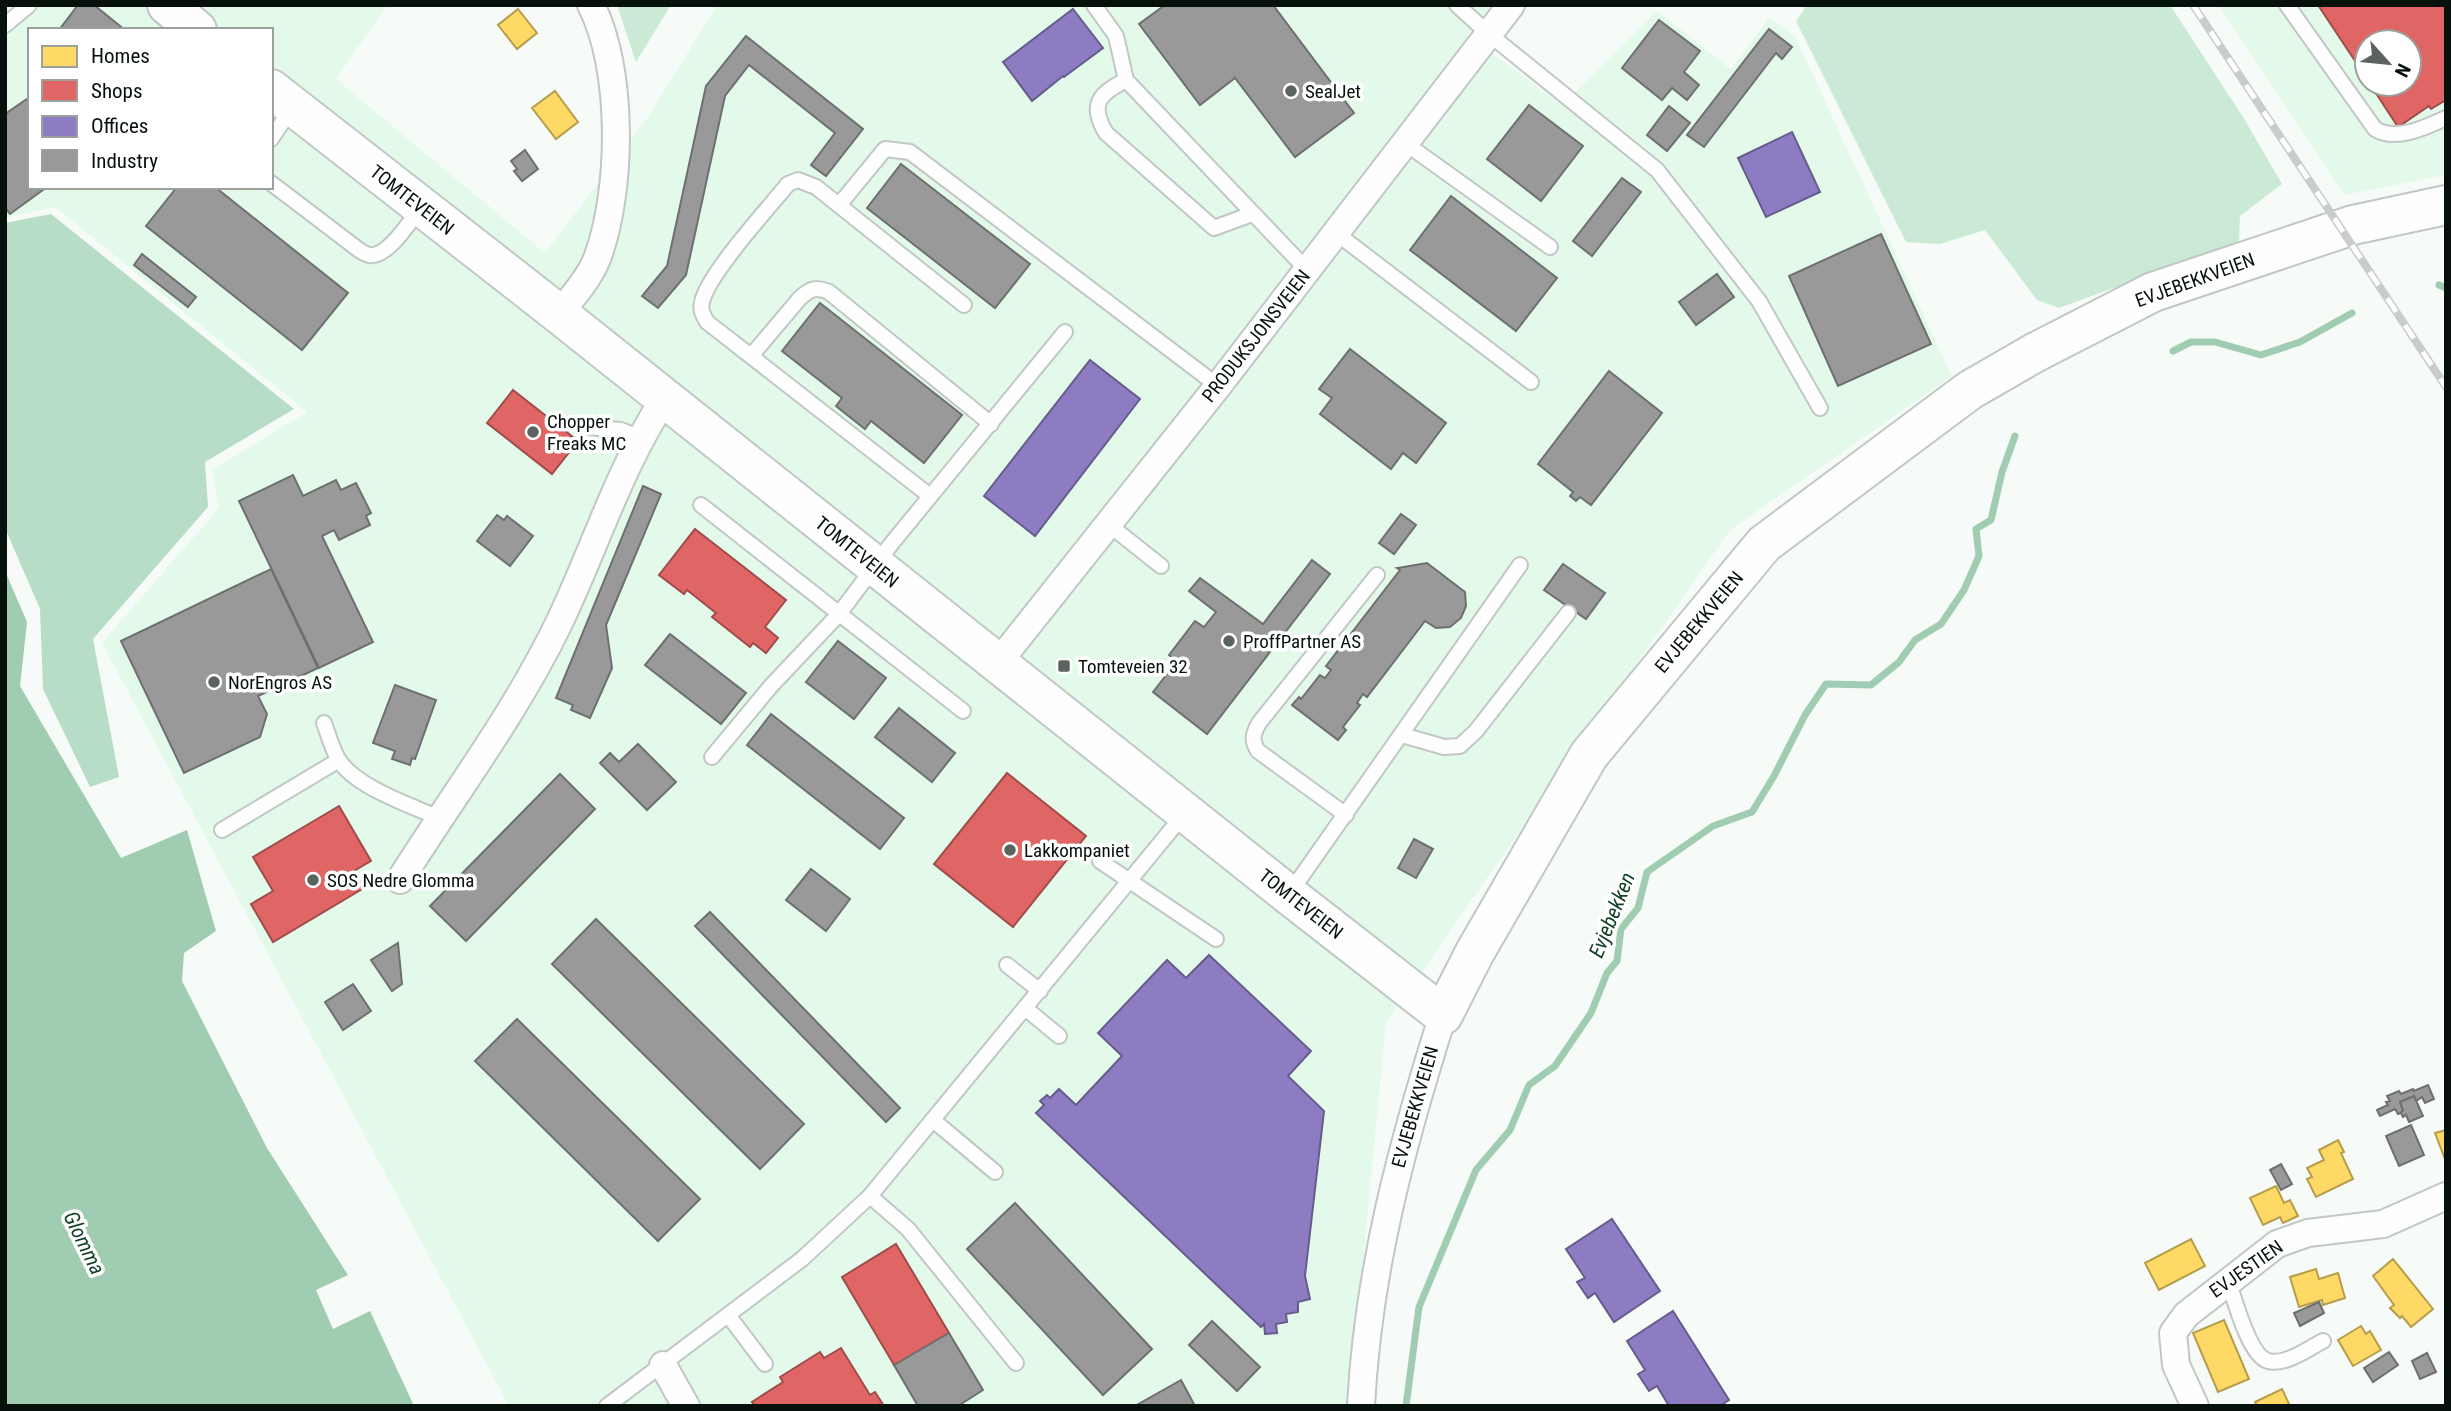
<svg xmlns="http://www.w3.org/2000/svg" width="2451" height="1411" font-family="'Roboto Condensed',sans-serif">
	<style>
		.built { fill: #e3faeb; fill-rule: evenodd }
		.green { fill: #caead6 }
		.forest { fill: #b8ddc6 }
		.water { fill: #a0cdb1 }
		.homes { fill: #ffd966; stroke: #b59d4b; stroke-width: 2 }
		.shops { fill: #e06666; stroke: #9f4c4b; stroke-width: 2 }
		.offices { fill: #8e7cc3; stroke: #665c8c; stroke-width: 2 }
		.industry { fill: #999; stroke: #6d706e; stroke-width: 2 }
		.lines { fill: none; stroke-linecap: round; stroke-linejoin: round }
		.stream { stroke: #a0cdb1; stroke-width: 7 }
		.lane-casing { stroke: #c1c8c4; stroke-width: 18 }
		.street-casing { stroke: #c1c8c4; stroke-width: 30 }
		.secondary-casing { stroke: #c1c8c4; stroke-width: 42 }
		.lane { stroke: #fefefe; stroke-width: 14 }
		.street { stroke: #fefefe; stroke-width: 26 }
		.secondary { stroke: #fefefe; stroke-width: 38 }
		.rail-casing { stroke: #cacccb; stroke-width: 8 }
		.rail { stroke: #fff; stroke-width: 5; stroke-dasharray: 16; stroke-linecap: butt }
		.poi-dot { fill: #5b635e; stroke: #fff; stroke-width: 2.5 }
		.labels { text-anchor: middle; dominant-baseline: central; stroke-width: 7; stroke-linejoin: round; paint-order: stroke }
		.poi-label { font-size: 19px; fill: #07110b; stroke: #fff; text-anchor: start }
		.street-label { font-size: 19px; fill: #07110b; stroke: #fff }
		.water-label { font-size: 21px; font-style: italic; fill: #0e3f26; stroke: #fff }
	</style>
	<rect width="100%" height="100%" fill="#f6fbf8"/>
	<g class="built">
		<path d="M5 5H387L336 79 545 253 648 117 717 5H1499L1467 35 1562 105 1657 11 1731 69 1769 18 1795 36 1952 376 1730 530 1386 1023 1349 1406H509L102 643 219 508 212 470 307 412 55 207 5 218ZM30 30H271V187H30Z"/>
		<path d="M2218 5H2446V175L2344 195ZM2367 42H2409V84H2367Z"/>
	</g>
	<g class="green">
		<polygon points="617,5 671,5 636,62"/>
		<polygon points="1807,5 2170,5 2243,117 2282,184 2240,216 2239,242 2059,308 2037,300 1985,230 1940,244 1906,242 1796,21"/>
	</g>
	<polygon class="forest" points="51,214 294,409 205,462 208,507 93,639 119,777 90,787 43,689 40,609 5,528 5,223"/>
	<polygon class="water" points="5,571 27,622 20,686 121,858 187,830 216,931 184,953 182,981 267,1148 348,1275 316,1290 333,1329 370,1311 414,1406 5,1406"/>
	<g class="homes">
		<polygon points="518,9 537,33 517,49 498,25"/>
		<polygon points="555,91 578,122 556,139 532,108"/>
		<polygon points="2446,1130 2446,1162 2435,1133"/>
		<polygon points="2338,1140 2344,1152 2341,1153 2353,1179 2316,1197 2307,1179 2312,1177 2307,1168 2324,1160 2319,1150"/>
		<polygon points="2276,1186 2284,1203 2290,1200 2298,1216 2283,1223 2280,1217 2263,1225 2250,1198"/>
		<polygon points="2191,1239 2205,1266 2159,1290 2145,1263"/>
		<polygon points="2393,1259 2433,1309 2411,1327 2402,1316 2400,1318 2390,1308 2394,1305 2373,1276"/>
		<polygon points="2316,1269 2319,1279 2338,1273 2345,1298 2323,1305 2322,1300 2299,1307 2290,1277"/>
		<polygon points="2224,1320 2249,1379 2218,1392 2193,1333"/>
		<polygon points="2361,1326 2366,1334 2370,1331 2381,1350 2353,1366 2338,1340"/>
		<polygon points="2282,1389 2290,1406 2257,1406 2255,1402"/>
	</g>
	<g class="shops">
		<polygon points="2318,5 2446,5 2446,100 2431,109 2429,106 2398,127 2370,84 2409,84 2409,42 2367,42 2367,79"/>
		<polygon points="513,390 578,441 552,474 487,423"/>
		<polygon points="695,529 786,600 765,627 778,638 766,653 753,643 750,647 712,617 716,613 687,590 684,594 659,575"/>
		<polygon points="1007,773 1086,836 1013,927 934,864"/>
		<polygon points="339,806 371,861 354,871 364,888 273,942 251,904 273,891 253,857"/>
		<polygon points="896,1244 949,1333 894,1365 842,1277"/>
		<polygon points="841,1348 870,1395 875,1392 884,1406 755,1406 752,1402 783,1382 780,1377 820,1352 824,1358"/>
	</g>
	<g class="offices">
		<polygon points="1073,9 1103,48 1064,77 1063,76 1032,101 1003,62"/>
		<polygon points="1792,132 1820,192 1766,217 1738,158"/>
		<polygon points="1090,360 1140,399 1035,536 984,496"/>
		<polygon points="1209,955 1311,1051 1288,1076 1324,1111 1305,1276 1310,1299 1298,1302 1298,1312 1286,1314 1287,1322 1276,1324 1277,1333 1265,1334 1264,1324 1261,1327 1036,1113 1044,1105 1040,1101 1047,1095 1050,1098 1059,1089 1076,1105 1122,1056 1098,1033 1167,960 1186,978"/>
		<polygon points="1612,1219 1660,1291 1614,1322 1595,1293 1588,1298 1577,1282 1585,1278 1566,1249"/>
		<polygon points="1673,1311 1729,1400 1720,1406 1669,1406 1657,1386 1649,1391 1638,1374 1645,1370 1627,1341"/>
	</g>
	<g class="industry">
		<polygon points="78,5 94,5 125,30 59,30"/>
		<polygon points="1165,5 1273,5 1354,113 1295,157 1235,78 1200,105 1139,24"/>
		<polygon points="1659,20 1700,51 1684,72 1699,85 1687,100 1672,88 1662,100 1622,68"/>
		<polygon points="1769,29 1792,47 1782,59 1776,53 1704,147 1687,135"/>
		<polygon points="746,36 863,129 826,176 811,165 835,133 749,65 725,96 686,275 658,308 642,296 667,266 706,86"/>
		<polygon points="30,97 30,187 47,187 10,214 5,208 5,114"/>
		<polygon points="1529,105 1583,146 1541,201 1487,159"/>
		<polygon points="1669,106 1690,123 1667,151 1647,135"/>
		<polygon points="525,150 538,169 522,181 514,171 517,169 511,161"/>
		<polygon points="901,164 1030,264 995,308 867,208"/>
		<polygon points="1622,178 1641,192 1592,256 1573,241"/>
		<polygon points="177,187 215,187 348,293 302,350 146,226"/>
		<polygon points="1451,196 1557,278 1516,331 1410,250"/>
		<polygon points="1881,234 1931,344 1838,386 1789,276"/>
		<polygon points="142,254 196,297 188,307 134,265"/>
		<polygon points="1717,274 1734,297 1696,325 1679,302"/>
		<polygon points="820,303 962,415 924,463 871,421 865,429 836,406 842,398 782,351"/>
		<polygon points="1350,349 1446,423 1416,463 1403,453 1391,469 1320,414 1332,398 1319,389"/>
		<polygon points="1609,371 1662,413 1591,505 1580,497 1576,501 1570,496 1573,492 1538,464"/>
		<polygon points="293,475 303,496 336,480 341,490 356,483 371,513 366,516 370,525 339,540 334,530 322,536 373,642 319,668 239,501"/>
		<polygon points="643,486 661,494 606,625 612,668 590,718 571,710 573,705 556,698"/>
		<polygon points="1401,514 1416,525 1394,554 1379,543"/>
		<polygon points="497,515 504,520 507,516 533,536 510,566 477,541"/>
		<polygon points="1312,560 1330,574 1207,734 1153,692 1177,661 1169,655 1195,621 1204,627 1216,612 1189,591 1200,578 1263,624"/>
		<polygon points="1427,563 1465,592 1466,606 1461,618 1450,627 1436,628 1425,621 1367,697 1363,694 1357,703 1360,705 1343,727 1346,730 1338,740 1292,705 1299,697 1301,699 1320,675 1325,678 1331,670 1326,666 1400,570 1397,568"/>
		<polygon points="1563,564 1605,593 1586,619 1544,590"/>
		<polygon points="271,569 318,668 258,696 267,714 260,737 184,773 121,641"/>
		<polygon points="670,634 746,693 721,724 645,665"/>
		<polygon points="838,641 886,678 854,719 806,682"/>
		<polygon points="395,685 436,700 415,759 412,758 410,765 392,759 395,751 373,743"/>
		<polygon points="899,708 955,753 932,782 875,737"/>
		<polygon points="771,714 904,818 880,849 747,745"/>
		<polygon points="638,744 676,782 647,810 600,763 610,753 619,762"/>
		<polygon points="560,774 595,809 466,941 430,906"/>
		<polygon points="1414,839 1433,849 1416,878 1398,868"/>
		<polygon points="811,869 850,899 826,931 786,900"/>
		<polygon points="710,912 900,1108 886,1122 695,926"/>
		<polygon points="596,919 804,1124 760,1169 552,964"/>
		<polygon points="398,943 402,984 392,991 371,960"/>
		<polygon points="353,984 371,1011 343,1030 325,1002"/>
		<polygon points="517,1019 700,1199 658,1241 475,1061"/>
		<polygon points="2428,1085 2434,1099 2425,1103 2422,1097 2416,1101 2414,1096 2400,1102 2403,1110 2401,1113 2398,1114 2395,1109 2380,1116 2377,1110 2388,1105 2386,1102 2390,1101 2387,1096 2399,1091 2401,1094 2413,1089 2414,1091"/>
		<polygon points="2414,1096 2423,1116 2409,1122 2406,1115 2403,1117 2401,1113 2403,1110 2400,1102"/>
		<polygon points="2411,1125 2424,1155 2399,1166 2386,1136"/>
		<polygon points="2281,1164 2292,1184 2281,1190 2270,1170"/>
		<polygon points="1015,1203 1152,1349 1103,1395 967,1249"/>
		<polygon points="2319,1302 2324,1313 2300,1326 2294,1313"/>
		<polygon points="1212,1321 1260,1367 1237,1391 1189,1345"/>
		<polygon points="949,1333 983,1390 958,1406 918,1406 894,1365"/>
		<polygon points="2389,1352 2398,1365 2373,1382 2364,1368"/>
		<polygon points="2427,1353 2436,1372 2420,1379 2412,1361"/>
		<polygon points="1181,1380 1195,1406 1135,1406"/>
	</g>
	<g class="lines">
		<g class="stream">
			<polyline points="2439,285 2446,288"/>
			<polyline points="2173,351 2191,342 2215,342 2261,355 2300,342 2352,313"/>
			<polyline points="1406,1406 1419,1307 1476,1170 1510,1130 1529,1085 1555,1066 1591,1013 1607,973 1617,961 1621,929 1638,908 1647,872 1713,826 1752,812 1774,776 1805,715 1826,684 1871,685 1899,662 1915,640 1941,624 1964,590 1979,556 1976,529 1991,520 2002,472 2015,436"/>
		</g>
		<defs>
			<g id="lane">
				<polyline points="1094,5 1116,36 1126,80 1307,270"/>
				<polyline points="1457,5 1489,34 1657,170 1759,301 1820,408"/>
				<path d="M2287 5 2375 129C2396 142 2426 127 2446 118"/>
				<polyline points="5,25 29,5"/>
				<path d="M1126 80C1101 93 1088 103 1106 133L1214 228 1252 214"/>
				<polyline points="271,139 292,108"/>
				<polyline points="1405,143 1550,247"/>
				<path d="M271 183 359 250C362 252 365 254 369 255 388 258 410 221 421 207"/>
				<polyline points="839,205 885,149 910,152 1218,386"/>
				<polyline points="1336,233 1531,382"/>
				<path d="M751 356 800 298C811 288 816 287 829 292L991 424"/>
				<polyline points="587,427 621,430 640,438"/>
				<path d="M930 496 707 322C703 315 700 310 702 302 708 274 767 210 788 184L798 180 816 187 964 305"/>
				<polyline points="701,505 963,711"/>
				<polyline points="1108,524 1161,566"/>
				<path d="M324 723C328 734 332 748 338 759 355 787 410 805 439 818"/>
				<polyline points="1402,735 1444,747 1460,746 1476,731 1568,613"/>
				<polyline points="712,757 771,686 839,614 892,543 1065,332"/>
				<path d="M1346 815 1258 751C1251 740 1253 734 1259 723L1377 575"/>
				<polyline points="222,830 339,760"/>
				<polyline points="1100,861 1216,939"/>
				<polyline points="1289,894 1520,565"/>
				<polyline points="1007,965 1040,991"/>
				<polyline points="1025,1008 1059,1036"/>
				<polyline points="933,1120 995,1172"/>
				<polyline points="870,1196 908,1229 1016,1363"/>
				<path d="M2228 1280C2234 1298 2249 1356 2268 1361 2285 1366 2309 1348 2323 1341"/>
				<polyline points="728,1315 765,1364"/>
				<polyline points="607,1406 802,1259 870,1196 1185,813"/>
			</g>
			<g id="street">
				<path d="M559 314C573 296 590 278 598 256 622 190 624 69 591 5"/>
				<polyline points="997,664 1218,386 1511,5"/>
				<path d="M400 880C454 794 515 714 559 623 595 548 619 468 665 398"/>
				<polyline points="663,1365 686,1406"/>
				<path d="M1361 1406C1368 1270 1402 1144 1443 1015"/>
				<polyline points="2195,1406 2176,1365 2173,1333 2186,1315 2277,1244 2308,1233 2383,1224 2446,1196"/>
			</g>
			<g id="secondary">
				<polyline points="167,5 197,30"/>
				<polyline points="271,89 559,314 1289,895 1443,1015 1475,952 1589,755 1764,544 1970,390 2036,352 2153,292 2353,225 2446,205"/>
			</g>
		</defs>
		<use href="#lane" class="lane-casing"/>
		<use href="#street" class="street-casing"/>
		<use href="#secondary" class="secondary-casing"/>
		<use href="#lane" class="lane"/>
		<use href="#street" class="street"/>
		<use href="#secondary" class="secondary"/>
		<defs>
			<polyline id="rail" points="2193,5 2446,387"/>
		</defs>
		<use href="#rail" class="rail-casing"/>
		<use href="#rail" class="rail"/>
	</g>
	<g class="poi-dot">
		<circle cx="1291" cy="91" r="7"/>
		<circle cx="533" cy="432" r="7"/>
		<circle cx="1229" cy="641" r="7"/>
		<rect x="1057" y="659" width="14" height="14" rx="3.5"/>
		<circle cx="214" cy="682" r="7"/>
		<circle cx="1010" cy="850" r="7"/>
		<circle cx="313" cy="880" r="7"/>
	</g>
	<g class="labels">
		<g class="poi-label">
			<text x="1305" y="91">SealJet</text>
			<text x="547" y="421">Chopper<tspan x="547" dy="22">Freaks MC</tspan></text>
			<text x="1243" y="641">ProffPartner AS</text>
			<text x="1078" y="666">Tomteveien 32</text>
			<text x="228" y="682">NorEngros AS</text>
			<text x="1024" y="850">Lakkompaniet</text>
			<text x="327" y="880">SOS Nedre Glomma</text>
		</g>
		<g class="street-label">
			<text transform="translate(412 200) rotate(38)">TOMTEVEIEN</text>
			<text transform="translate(2195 280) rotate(-20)">EVJEBEKKVEIEN</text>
			<text transform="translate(1256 336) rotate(-52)">PRODUKSJONSVEIEN</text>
			<text transform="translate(857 552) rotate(39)">TOMTEVEIEN</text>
			<text transform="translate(1699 622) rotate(-50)">EVJEBEKKVEIEN</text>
			<text transform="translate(1301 904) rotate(38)">TOMTEVEIEN</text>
			<text transform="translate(1415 1107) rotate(-74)">EVJEBEKKVEIEN</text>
			<text transform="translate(2246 1269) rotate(-35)">EVJESTIEN</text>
		</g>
		<g class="water-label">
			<text transform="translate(1612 915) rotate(-68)">Evjebekken</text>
			<text transform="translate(84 1243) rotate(64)">Glomma</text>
		</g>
	</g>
	<rect width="2451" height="1411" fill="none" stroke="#07110b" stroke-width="14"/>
	<rect x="28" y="28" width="245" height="161" fill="#ffffff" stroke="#9ca09d" stroke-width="2"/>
	<rect x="42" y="46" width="35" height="21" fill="#ffd966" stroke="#9ca09d" stroke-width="2"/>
	<text x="91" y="63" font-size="21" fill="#07110b">Homes</text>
	<rect x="42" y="80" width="35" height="21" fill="#e06666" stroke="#9ca09d" stroke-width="2"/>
	<text x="91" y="98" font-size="21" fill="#07110b">Shops</text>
	<rect x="42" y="116" width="35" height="21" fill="#8e7cc3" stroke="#9ca09d" stroke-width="2"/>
	<text x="91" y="133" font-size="21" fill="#07110b">Offices</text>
	<rect x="42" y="150" width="35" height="21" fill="#999999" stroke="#9ca09d" stroke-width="2"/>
	<text x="91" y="168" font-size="21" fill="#07110b">Industry</text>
	<g transform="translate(2388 63) rotate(117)"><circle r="33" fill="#ffffff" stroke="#9ca09d" stroke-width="2"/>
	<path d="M0-5L12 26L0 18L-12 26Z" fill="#5b635e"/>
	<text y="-10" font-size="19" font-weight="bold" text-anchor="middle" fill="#07110b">N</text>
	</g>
</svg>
